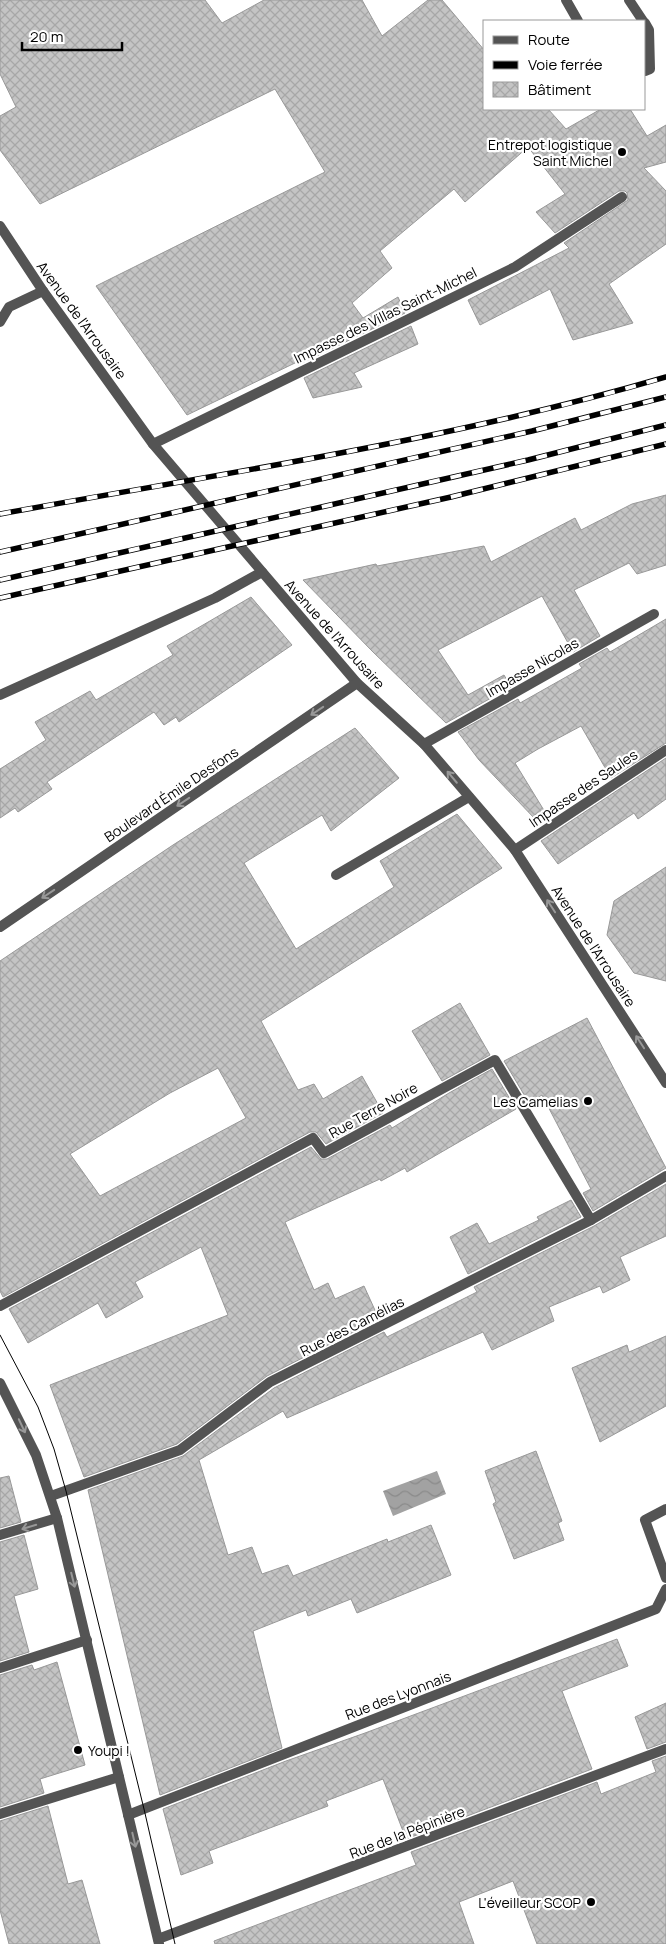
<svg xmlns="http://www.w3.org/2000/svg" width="666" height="1944" font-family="Manrope,sans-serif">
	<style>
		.water { fill: url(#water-waves) }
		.building { fill: url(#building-cross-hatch); stroke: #989898; fill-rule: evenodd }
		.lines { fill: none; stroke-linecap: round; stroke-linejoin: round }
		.service { stroke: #545454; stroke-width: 10 }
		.minor { stroke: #545454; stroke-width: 10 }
		.tertiary { stroke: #545454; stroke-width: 10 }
		.tram { stroke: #000; stroke-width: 1 }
		.rail-casing { stroke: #000; stroke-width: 5.5 }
		.rail { stroke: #fff; stroke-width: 4; stroke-dasharray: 11; stroke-linecap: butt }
		.oneway { stroke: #989898 }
		.poi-dot { fill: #000; stroke: #fff; stroke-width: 2 }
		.labels { text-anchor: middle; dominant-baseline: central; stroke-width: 4.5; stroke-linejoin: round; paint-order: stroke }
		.poi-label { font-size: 14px; fill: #000; stroke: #fff; text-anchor: end }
		.street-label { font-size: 14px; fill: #000; stroke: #fff }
	</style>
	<defs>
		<pattern id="water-waves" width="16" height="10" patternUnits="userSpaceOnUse" patternTransform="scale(1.25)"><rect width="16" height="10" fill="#a2a2a2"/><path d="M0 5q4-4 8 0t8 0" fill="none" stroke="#8a8a8a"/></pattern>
		<pattern id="building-cross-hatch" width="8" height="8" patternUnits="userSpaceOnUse" patternTransform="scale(1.25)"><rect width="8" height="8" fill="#c4c4c4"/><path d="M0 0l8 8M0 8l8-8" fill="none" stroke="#a7a7a7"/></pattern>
	</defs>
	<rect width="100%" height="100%" fill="#fff"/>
	<polygon class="water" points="437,1471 446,1494 393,1516 383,1491"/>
	<g class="building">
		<polygon points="0,0 205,0 222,23 264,0 362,0 382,36 428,0 442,0 485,51 485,109 548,109 566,129 601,109 630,109 647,136 666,125 666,162 644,168 666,191 666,244 609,284 633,323 573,340 550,289 480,325 468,300 569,248 564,243 628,200 627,193 625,191 619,191 555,233 536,212 565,194 528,147 465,202 454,189 380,251 392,268 352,303 363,318 398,297 405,313 298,365 297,362 187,415 96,286 325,172 275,89 40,204 0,150 0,116 16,107 0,74"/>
		<polygon points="411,326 418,344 354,373 362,387 313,398 304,378"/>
		<polygon points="666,495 666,565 637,574 629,563 574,590 600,636 573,652 542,596 438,650 468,695 504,675 511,687 446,723 372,651 303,580 376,564 377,566 484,546 491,562 575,518 581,530 632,504"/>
		<polygon points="251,597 292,645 179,722 176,717 164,725 154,712 47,782 52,789 18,812 15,808 0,818 0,769 46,740 35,722 90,691 96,700 173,655 167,646"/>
		<polygon points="666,619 666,743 611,778 581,726 538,749 515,763 545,812 535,819 479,760 458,732 518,699 520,703 582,668 579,664 607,648 610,652"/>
		<path d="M355 728 399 778 331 831 322 815 244 863 296 949 394 887 380 861 457 814 502 868 261 1021 298 1090 314 1084 323 1099 362 1076 383 1113 326 1144 316 1132H310L3 1297 0 1291V961L173 845ZM218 1068 246 1118 100 1196 70 1154 170 1093Z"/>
		<polygon points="666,758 666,799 638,819 634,813 558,864 541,841"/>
		<polygon points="666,867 666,981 634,973 607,935 614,901"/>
		<polygon points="460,1003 490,1055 442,1081 412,1031"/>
		<polygon points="587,1018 666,1168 593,1211 583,1193 591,1189 542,1095 529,1103 504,1061"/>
		<polygon points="492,1069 516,1109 407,1172 405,1168 381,1181 380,1179 285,1222 314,1290 328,1283 335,1299 364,1286 379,1319 267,1376 177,1444 84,1477 50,1385 228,1315 201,1247 135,1282 143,1297 106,1318 98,1303 28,1343 9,1309 311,1147 321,1159 327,1159 390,1125 392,1128 449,1093"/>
		<polygon points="666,1184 666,1236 620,1257 630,1280 603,1293 600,1286 549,1307 554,1321 492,1350 483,1332 287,1418 283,1411 199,1460 228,1555 252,1547 262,1574 288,1565 293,1576 387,1539 388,1542 431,1525 451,1575 357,1613 351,1599 308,1616 306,1610 253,1631 282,1748 160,1795 88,1490 183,1456 274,1388 384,1332 387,1337 477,1292 474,1287 594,1226"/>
		<polygon points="571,1200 581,1217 468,1274 450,1237 477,1223 489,1244 539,1220 537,1217"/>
		<polygon points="666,1336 666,1406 600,1442 572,1368 627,1345 629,1352"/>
		<polygon points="536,1451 562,1521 558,1523 564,1540 514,1559 493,1504 496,1502 485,1471"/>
		<polygon points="9,1476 21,1522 0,1528 0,1478"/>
		<polygon points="24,1535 38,1589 14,1596 29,1652 0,1661 0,1542"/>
		<polygon points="617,1639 628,1666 562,1691 592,1769 406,1839 383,1779 326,1801 328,1806 209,1851 213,1863 181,1875 163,1809 286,1761 365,1733"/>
		<polygon points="57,1662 85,1765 40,1779 44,1793 0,1807 0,1675 32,1665 34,1670"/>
		<polygon points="666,1703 666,1742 647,1749 635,1717"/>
		<polygon points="666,1756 666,1944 537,1944 513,1881 459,1902 474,1944 215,1944 214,1941 416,1865 411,1852 597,1782 601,1794 656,1772 652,1761"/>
		<polygon points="48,1806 68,1884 82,1880 100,1944 9,1944 0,1910 0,1821"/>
	</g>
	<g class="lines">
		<g class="service">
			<polyline points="566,0 578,21"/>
			<polyline points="629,0 643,21"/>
			<polyline points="645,23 649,30 650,69 645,71"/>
			<polyline points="0,322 9,307 43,291"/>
			<polyline points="0,695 215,598 262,572"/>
			<polyline points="336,875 469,797"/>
		</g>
		<g class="minor">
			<polyline points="0,226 43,291 153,444 357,683 424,744 515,850 666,1083"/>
			<polyline points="153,444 515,267 622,197"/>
			<polyline points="424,744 654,614"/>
			<polyline points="515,850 666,750"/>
			<polyline points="0,927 357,683"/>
			<polyline points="0,1306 313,1138 324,1153 495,1060 591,1220"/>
			<polyline points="51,1496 180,1450 270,1382 591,1220 666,1176"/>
			<polyline points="666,1509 645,1520 666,1578"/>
			<polyline points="0,1535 57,1518"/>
			<polyline points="0,1668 87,1640"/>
			<polyline points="0,1814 119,1777"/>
			<polyline points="128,1815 656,1609 666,1589"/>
			<polyline points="158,1939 666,1749"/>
		</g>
		<polyline class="tertiary" points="0,1383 36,1455 57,1518 159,1944"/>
		<polyline class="tram" points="0,1335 38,1407 54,1449 66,1491 144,1809 175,1944"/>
		<defs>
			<g id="rail">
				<path d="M0 514C223 473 448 441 666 377"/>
				<polyline points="0,552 532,431 666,397"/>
				<polyline points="0,580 528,460 666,425"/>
				<polyline points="0,598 451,497 666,444"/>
			</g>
		</defs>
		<use href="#rail" class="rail-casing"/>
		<use href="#rail" class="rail"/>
	</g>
	<defs><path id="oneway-shaft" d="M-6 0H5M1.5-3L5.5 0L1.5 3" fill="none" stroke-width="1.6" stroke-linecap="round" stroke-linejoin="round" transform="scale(1.25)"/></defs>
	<g class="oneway">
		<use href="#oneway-shaft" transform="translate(317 711) rotate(146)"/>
		<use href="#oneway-shaft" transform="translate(452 777) rotate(-130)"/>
		<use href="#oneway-shaft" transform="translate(183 802) rotate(146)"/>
		<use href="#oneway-shaft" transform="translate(48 894) rotate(146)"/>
		<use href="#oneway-shaft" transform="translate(551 906) rotate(-123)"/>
		<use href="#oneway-shaft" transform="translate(640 1042) rotate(-123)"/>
		<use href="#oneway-shaft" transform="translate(22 1426) rotate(65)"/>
		<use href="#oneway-shaft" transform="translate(29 1527) rotate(163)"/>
		<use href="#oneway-shaft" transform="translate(73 1580) rotate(76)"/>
		<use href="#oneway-shaft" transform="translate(134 1840) rotate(77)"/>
	</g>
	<g class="poi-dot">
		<circle cx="622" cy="152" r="5"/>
		<circle cx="588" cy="1101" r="5"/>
		<circle cx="78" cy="1750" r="5"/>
		<circle cx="591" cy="1902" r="5"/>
	</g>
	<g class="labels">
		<g class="poi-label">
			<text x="612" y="144">Entrepot logistique<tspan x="612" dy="16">Saint Michel</tspan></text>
			<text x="578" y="1101">Les Camelias</text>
			<text x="88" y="1750" text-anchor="start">Youpi !</text>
			<text x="581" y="1902">L'éveilleur SCOP</text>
		</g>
		<g class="street-label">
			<text transform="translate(385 315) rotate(-26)">Impasse des Villas Saint-Michel</text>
			<text transform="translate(82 320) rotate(54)">Avenue de l'Arrousaire</text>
			<text transform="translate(335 634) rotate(48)">Avenue de l'Arrousaire</text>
			<text transform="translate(532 667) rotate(-30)">Impasse Nicolas</text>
			<text transform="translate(583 788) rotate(-34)">Impasse des Saules</text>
			<text transform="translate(171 794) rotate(-34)">Boulevard Émile Desfons</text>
			<text transform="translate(594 946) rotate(57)">Avenue de l'Arrousaire</text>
			<text transform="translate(373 1110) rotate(-29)">Rue Terre Noire</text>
			<text transform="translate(352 1326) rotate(-27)">Rue des Camélias</text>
			<text transform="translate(398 1695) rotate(-21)">Rue des Lyonnais</text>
			<text transform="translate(407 1832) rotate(-21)">Rue de la Pépinière</text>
		</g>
	</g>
	<rect x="483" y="20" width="162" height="90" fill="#ffffff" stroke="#999999"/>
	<rect x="493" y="36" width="25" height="8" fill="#545454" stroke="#999999"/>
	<text x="528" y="45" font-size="15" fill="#000000">Route</text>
	<rect x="493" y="61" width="25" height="8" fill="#000000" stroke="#999999"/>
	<text x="528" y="70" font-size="15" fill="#000000">Voie ferrée</text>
	<rect x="493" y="82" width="25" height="15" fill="url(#building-cross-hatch)" stroke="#999999"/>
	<text x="528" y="95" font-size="15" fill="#000000">Bâtiment</text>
	<path d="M22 42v8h100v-8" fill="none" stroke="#000000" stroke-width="2.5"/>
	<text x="30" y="42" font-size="15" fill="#000000" stroke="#ffffff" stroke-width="4" paint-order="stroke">20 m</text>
</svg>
